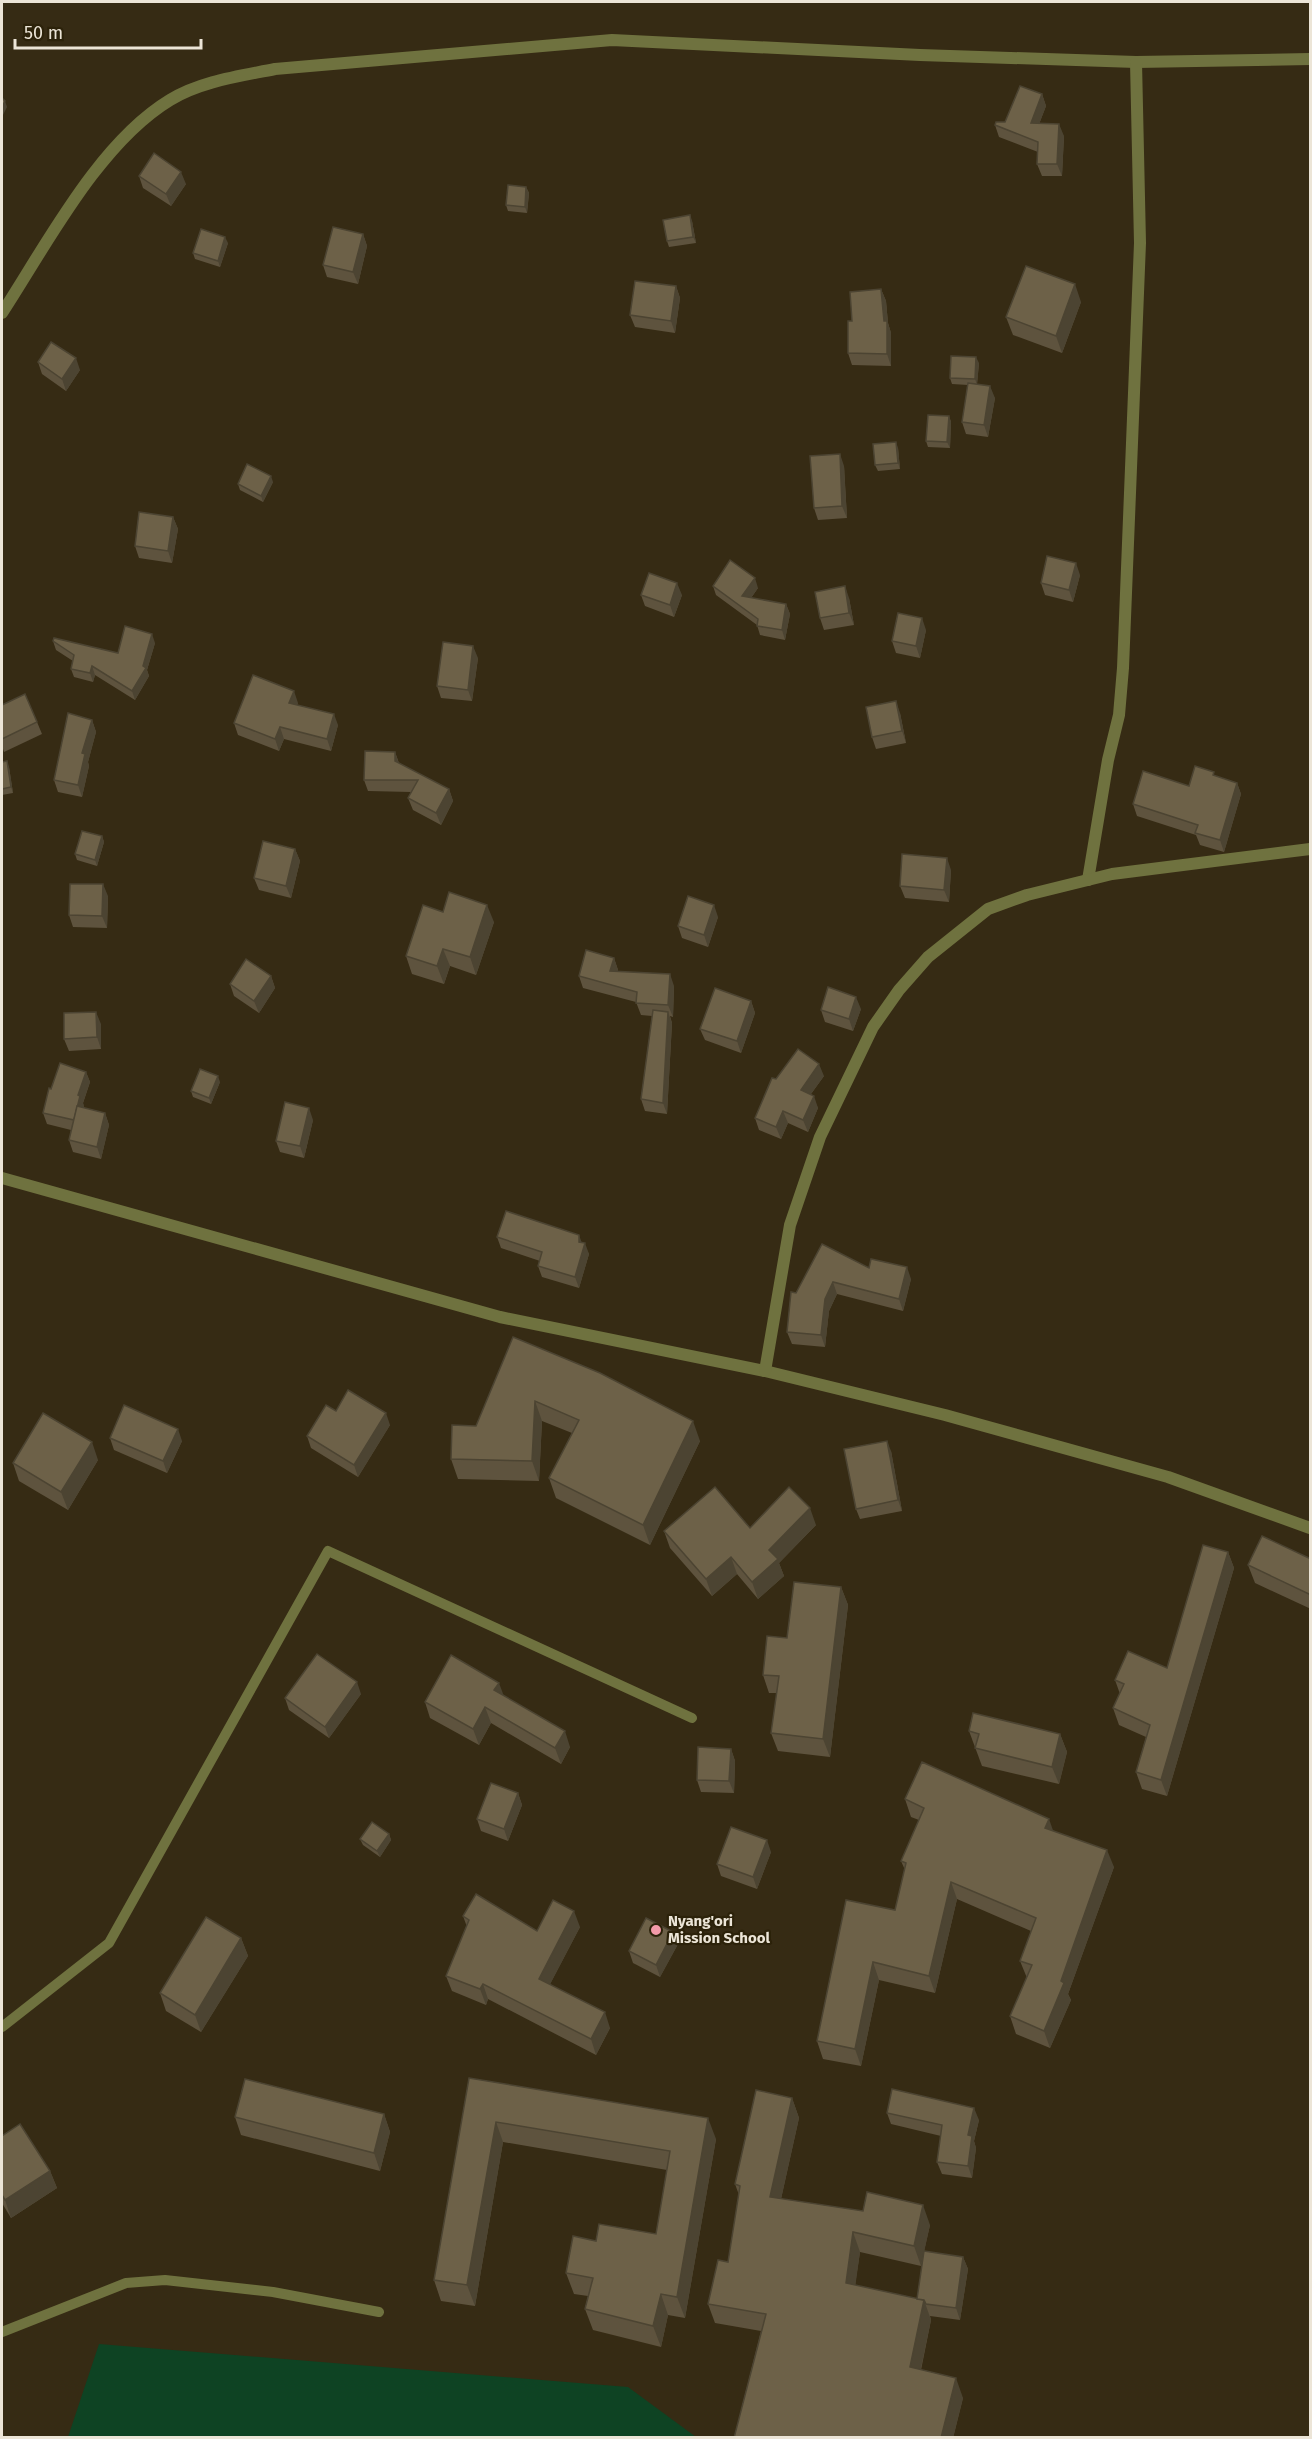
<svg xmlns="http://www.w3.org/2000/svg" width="1312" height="2439" font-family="'Fira Sans',sans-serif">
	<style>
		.grass { fill: #0e4323 }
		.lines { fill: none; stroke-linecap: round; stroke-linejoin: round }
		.lane { stroke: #6f723f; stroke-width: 10 }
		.street { stroke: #6f723f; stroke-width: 12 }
		.wall { fill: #5e533e; fill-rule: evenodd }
		.shaded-wall { fill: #4c4432 }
		.building { fill: #6d6148; stroke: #4c4432; stroke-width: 1.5 }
		.poi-dot { fill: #f39aa9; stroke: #2c220a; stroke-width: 2 }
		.labels { text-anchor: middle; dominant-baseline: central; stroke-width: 4.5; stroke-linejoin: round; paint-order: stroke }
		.poi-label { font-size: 15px; font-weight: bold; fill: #ece5d7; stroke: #2c220a; text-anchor: start }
	</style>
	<rect width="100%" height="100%" fill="#362b14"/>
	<polygon class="grass" points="99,2344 628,2387 696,2437 68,2437"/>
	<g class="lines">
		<g class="lane">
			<polyline points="2,2027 109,1943 328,1551 692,1718"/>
			<polyline points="2,2332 126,2283 165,2280 273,2292 379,2312"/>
		</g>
		<g class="street">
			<path d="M2 313C47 244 99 143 170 100 201 81 241 76 275 69L612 40 920 55 1136 62 1310 59"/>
			<polyline points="1088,880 1108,760 1119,715 1123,668 1140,243 1136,62"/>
			<polyline points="2,1178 500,1317 765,1371 945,1415 1168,1477 1310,1528"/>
			<polyline points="765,1371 790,1225 820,1137 873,1027 899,990 928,957 988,909 1027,895 1112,874 1310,849"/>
		</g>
	</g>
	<g class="wall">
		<polygon points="1042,94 1046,106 1039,124 1064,136 1062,176 1042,176 1037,164 1038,152 999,137 995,125 1005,122"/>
		<polygon points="139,176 186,184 171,206 143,188"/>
		<polygon points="526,187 529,193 527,213 508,211 506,205"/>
		<polygon points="692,221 696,243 669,247 667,241"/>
		<polygon points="363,234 367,246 358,284 327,277 323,265"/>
		<polygon points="228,243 220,267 195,259 193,253"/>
		<polygon points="676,286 680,298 675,333 635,327 630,315"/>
		<polygon points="881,289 886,301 888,323 891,333 891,366 852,365 848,353 852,321"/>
		<polygon points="1081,302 1062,353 1013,335 1006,317"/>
		<polygon points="38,362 80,370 66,391 42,374"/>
		<polygon points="979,363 977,384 995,398 988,437 966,434 962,422 968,385 952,384 950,378"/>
		<polygon points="949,416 951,422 950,448 928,447 926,441"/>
		<polygon points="898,448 900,469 878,471 875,465"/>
		<polygon points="844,466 847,518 818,520 814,508"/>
		<polygon points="273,482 263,502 240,490 238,484"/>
		<polygon points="173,517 178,529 172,563 139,558 135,546"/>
		<polygon points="1080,575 1073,602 1045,595 1041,583"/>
		<polygon points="713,586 758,588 751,598 786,604 790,614 785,640 760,635 757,625 716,595"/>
		<polygon points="641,595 682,595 674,617 645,606"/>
		<polygon points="849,598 854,625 824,630 820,618"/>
		<polygon points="926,630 920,658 896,653 892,641"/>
		<polygon points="53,641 118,653 155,643 147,670 149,676 135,700 95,675 93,682 74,677 71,669 73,661 56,650"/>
		<polygon points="478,658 472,701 441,698 437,686"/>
		<polygon points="298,703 297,705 338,725 331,751 284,739 279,751 238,735 234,723"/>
		<polygon points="2,705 37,722 42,734 4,752 2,746"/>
		<polygon points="900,713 906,743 876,749 872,737"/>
		<polygon points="92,720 96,732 88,762 89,766 82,797 58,792 54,780"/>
		<polygon points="395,752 399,763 449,789 453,801 441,825 413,810 408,798 411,792 368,791 364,780"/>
		<polygon points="2,762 9,767 13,793 2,795"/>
		<polygon points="1215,776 1237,783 1241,794 1224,852 1200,845 1196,835 1137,816 1133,804 1189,786"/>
		<polygon points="102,836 104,842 97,866 77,860 75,854"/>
		<polygon points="295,849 300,861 291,898 259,890 254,878"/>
		<polygon points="951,870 949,902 905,898 900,886"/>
		<polygon points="108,896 107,928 73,927 69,915"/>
		<polygon points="443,912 494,922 476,975 450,966 444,984 412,974 406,956"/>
		<polygon points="718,917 708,947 682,938 678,926"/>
		<polygon points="614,958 618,970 617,971 674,986 673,1017 670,1016 672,1023 667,1114 645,1111 641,1099 652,1016 641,1015 636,1002 583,988 579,976"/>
		<polygon points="271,976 275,988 259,1013 234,996 230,984"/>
		<polygon points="751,1001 755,1013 741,1053 705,1040 700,1029"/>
		<polygon points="861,1009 853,1031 825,1022 821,1010"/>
		<polygon points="101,1024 101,1049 69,1051 64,1039"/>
		<polygon points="86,1072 90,1082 83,1103 84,1108 105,1113 109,1125 101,1159 73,1152 69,1140 71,1130 47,1124 43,1113 51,1089"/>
		<polygon points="824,1076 811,1094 818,1108 808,1132 788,1123 781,1139 759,1130 755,1118 776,1079"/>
		<polygon points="220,1082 211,1104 193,1097 191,1091"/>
		<polygon points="313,1120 304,1158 280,1152 276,1141"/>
		<polygon points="497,1237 582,1242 589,1254 579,1288 542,1277 538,1266 540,1261 501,1248"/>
		<polygon points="869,1268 911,1279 903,1311 837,1294 829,1311 825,1347 792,1344 787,1332 796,1293"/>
		<polygon points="513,1337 700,1441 650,1545 556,1498 549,1478 572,1433 542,1421 539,1481 458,1479 451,1459 476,1426"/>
		<polygon points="336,1411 390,1425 358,1477 311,1448 307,1436"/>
		<polygon points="110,1438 182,1441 167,1473 114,1450"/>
		<polygon points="891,1451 902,1511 860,1519 856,1509"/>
		<polygon points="98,1460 68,1510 19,1481 13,1463"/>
		<polygon points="816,1525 779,1563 784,1576 758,1599 737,1574 712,1596 670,1548 664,1531"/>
		<polygon points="1228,1552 1234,1568 1167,1796 1142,1789 1136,1772 1146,1737 1119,1725 1113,1708 1120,1694 1115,1680 1167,1668"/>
		<polygon points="1311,1559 1311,1609 1255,1583 1248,1565"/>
		<polygon points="841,1587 848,1605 830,1757 778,1751 771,1733 777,1693 769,1693 763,1675 787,1638"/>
		<polygon points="361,1694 329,1738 289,1710 285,1698"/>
		<polygon points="504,1696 570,1747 561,1764 491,1723 479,1745 430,1718 425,1702"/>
		<polygon points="969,1731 1060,1734 1067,1752 1059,1784 982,1766"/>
		<polygon points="731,1749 735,1761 734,1793 701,1792 697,1780"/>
		<polygon points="518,1793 522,1805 508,1841 481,1831 477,1819"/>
		<polygon points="905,1799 1053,1831 1114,1867 1068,1994 1071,2000 1050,2048 1016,2034 1010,2016 1027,1978 1020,1961 1031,1931 957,1899 935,1993 879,1980 861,2066 823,2059 817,2041 895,1910 905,1870 901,1861 919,1820 911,1817"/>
		<polygon points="389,1834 391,1840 380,1857 363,1845 360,1839"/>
		<polygon points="771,1852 757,1889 721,1876 717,1864"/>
		<polygon points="463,1916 537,1931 580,1927 550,1984 610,2028 596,2055 488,1999 486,2005 452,1991 446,1976 467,1927"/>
		<polygon points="673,1932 678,1944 660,1977 633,1963 629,1951"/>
		<polygon points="241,1938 248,1956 201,2032 166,2011 160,1993"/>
		<polygon points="469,2078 716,2139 685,2318 668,2315 661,2347 593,2330 585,2309 588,2296 574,2294 566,2273 596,2241 656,2234 667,2170 503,2142 475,2306 441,2301 434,2280"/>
		<path d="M792 2098 799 2118 781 2199 930 2225 924 2251 963 2257 968 2269 960 2320 930 2316 931 2320 921 2370 963 2398 953 2438H734L761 2331 715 2323 708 2304 728 2262 739 2195 735 2184ZM860 2252 921 2266 923 2259 917 2299 855 2285Z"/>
		<polygon points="887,2113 979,2120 974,2141 976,2148 972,2178 942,2174 937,2162 941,2136 891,2124"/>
		<polygon points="384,2114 390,2132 380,2171 241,2135 235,2117"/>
		<polygon points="2,2136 50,2171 57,2188 11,2218 2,2203"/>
	</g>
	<g class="shaded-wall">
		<polygon points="1042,94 1046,106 1035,135 1031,123"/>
		<polygon points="5,101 7,107 2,117 2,107"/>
		<polygon points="1059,124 1064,136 1062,176 1057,164"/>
		<polygon points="181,172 186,184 171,206 166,194"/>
		<polygon points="526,187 529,193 527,213 525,207"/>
		<polygon points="690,215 692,221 696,243 693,237"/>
		<polygon points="363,234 367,246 358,284 353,272"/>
		<polygon points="225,237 228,243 220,267 218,261"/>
		<polygon points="1075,284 1081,302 1062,353 1056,336"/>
		<polygon points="676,286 680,298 675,333 671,321"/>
		<polygon points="881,289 886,301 888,323 891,333 891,366 887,354"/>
		<polygon points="976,357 979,363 977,385 975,379"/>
		<polygon points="76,358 80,370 66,391 62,379"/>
		<polygon points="990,386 995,398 988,437 984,425"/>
		<polygon points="949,416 951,422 950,448 947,442"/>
		<polygon points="896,442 898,448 900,469 898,463"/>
		<polygon points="840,454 844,466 847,518 842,506"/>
		<polygon points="271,476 273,482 263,502 261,496"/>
		<polygon points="173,517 178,529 172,563 168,551"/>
		<polygon points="1076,563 1080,575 1073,602 1069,590"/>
		<polygon points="755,578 758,588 746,605 742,596"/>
		<polygon points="677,583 682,595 674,617 670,605"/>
		<polygon points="845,586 849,598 854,625 849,613"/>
		<polygon points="786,604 790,614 785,640 782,630"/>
		<polygon points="922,618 926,630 920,658 916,646"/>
		<polygon points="152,634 155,643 147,670 149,676 135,700 132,691 143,666"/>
		<polygon points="473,646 478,658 472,701 468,690"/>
		<polygon points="92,666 95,675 93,682 90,673"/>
		<polygon points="294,691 298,703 293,715 289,703"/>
		<polygon points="896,701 900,713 906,743 902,731"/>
		<polygon points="334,714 338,725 331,751 327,739"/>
		<polygon points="92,720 96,732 88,762 89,766 82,797 78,785 82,753"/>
		<polygon points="280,727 284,739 279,751 275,739"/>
		<polygon points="395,752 399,764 395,761"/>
		<polygon points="7,761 9,767 13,793 11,787"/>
		<polygon points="1237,783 1241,794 1224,852 1220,840"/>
		<polygon points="449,789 453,801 441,825 436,813"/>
		<polygon points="102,836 104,842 97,866 95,860"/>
		<polygon points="295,849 300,861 291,898 286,886"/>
		<polygon points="947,858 951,870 949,902 944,890"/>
		<polygon points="103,884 108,896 107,928 102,916"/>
		<polygon points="487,905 494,922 476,975 470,957"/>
		<polygon points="714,905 718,917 708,947 704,935"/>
		<polygon points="443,949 450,966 444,984 437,966"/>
		<polygon points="614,958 618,970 614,983 610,971"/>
		<polygon points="670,974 674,986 673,1017 668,1005"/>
		<polygon points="271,976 275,988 259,1013 254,1001"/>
		<polygon points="856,997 861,1009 853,1031 849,1019"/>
		<polygon points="751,1001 755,1013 741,1053 737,1041"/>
		<polygon points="96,1012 101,1024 101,1049 97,1037"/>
		<polygon points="668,1012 672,1023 667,1114 663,1103"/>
		<polygon points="819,1064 824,1076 805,1102 801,1090"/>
		<polygon points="86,1072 90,1082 83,1103 84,1106 78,1131 78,1095"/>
		<polygon points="218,1076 220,1082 211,1104 209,1098"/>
		<polygon points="814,1096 818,1108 808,1132 803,1120"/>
		<polygon points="309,1108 313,1120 304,1158 300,1146"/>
		<polygon points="783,1111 788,1123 781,1139 776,1127"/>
		<polygon points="105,1113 109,1125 101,1159 97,1147"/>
		<polygon points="579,1235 583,1246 585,1243 589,1254 579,1288 575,1277"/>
		<polygon points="907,1267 911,1279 903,1311 899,1299"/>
		<polygon points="833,1282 837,1294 829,1311 825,1347 821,1335 825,1299"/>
		<polygon points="535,1401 542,1421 539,1481 532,1461"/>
		<polygon points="386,1413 390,1425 358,1477 354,1465"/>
		<polygon points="693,1421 700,1441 650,1545 643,1525"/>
		<polygon points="178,1429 182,1441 167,1473 163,1461"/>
		<polygon points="887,1441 891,1451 902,1511 898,1500"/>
		<polygon points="92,1442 98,1460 68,1510 61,1492"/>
		<polygon points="810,1508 816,1525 779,1563 784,1576 758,1599 752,1582 769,1550"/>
		<polygon points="1228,1552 1234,1568 1167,1796 1161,1780"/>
		<polygon points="731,1557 737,1574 712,1596 706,1579"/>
		<polygon points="841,1587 848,1605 830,1757 823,1739"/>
		<polygon points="357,1682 361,1694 329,1738 325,1727"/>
		<polygon points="499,1683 505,1699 494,1690"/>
		<polygon points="485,1707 491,1723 479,1745 473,1729"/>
		<polygon points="565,1731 570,1747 561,1764 555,1748"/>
		<polygon points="1060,1734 1067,1752 1059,1784 1052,1767"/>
		<polygon points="731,1749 735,1761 734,1793 729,1781"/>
		<polygon points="518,1793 522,1805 508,1841 504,1829"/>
		<polygon points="1049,1819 1055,1836 1045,1828"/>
		<polygon points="389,1834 391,1840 380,1857 377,1851"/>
		<polygon points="767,1840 771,1852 757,1889 753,1877"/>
		<polygon points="1107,1850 1114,1867 1068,1994 1071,2000 1050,2048 1044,2031"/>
		<polygon points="951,1882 957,1899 935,1993 929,1976"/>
		<polygon points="574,1911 580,1927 545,1994 539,1979"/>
		<polygon points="673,1932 678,1944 660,1977 656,1965"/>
		<polygon points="241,1938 248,1956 201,2032 195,2015"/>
		<polygon points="873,1962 879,1980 861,2066 855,2049"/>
		<polygon points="483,1984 488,1999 486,2005 480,1989"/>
		<polygon points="605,2012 610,2028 596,2055 591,2039"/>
		<polygon points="792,2098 799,2118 777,2217 770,2197"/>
		<polygon points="974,2108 979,2120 974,2141 976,2148 972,2178 968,2166 968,2135"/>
		<polygon points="384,2114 390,2132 380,2171 374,2153"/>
		<polygon points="708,2118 716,2139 685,2318 677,2297"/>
		<polygon points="496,2122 503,2142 475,2306 467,2285"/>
		<polygon points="50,2171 57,2188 11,2218 5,2200"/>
		<polygon points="923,2205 930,2225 921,2266 914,2246"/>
		<polygon points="853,2232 860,2252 853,2303 846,2283"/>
		<polygon points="963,2257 968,2269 960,2320 956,2308"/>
		<polygon points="661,2294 668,2315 661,2347 653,2326"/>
		<polygon points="924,2300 931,2320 917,2387 910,2367"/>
		<polygon points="956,2378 963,2398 953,2438 941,2438"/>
	</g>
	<g class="building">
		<polygon points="1020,86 1042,94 1031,123 1059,124 1057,164 1037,164 1038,142 995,125 996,122 1005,122"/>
		<polygon points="2,98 5,101 2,107"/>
		<polygon points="154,153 181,172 166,194 139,176"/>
		<polygon points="508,185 526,187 525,207 506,205"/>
		<polygon points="690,215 693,237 667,241 663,220"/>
		<polygon points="333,227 363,234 353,272 323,265"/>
		<polygon points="201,229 225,237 218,261 193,253"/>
		<polygon points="1026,266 1075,284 1056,336 1006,317"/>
		<polygon points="635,281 676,286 671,321 630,315"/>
		<polygon points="881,289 884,321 887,321 887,354 848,353 848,321 852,321 850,292"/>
		<polygon points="51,342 76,358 62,379 38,362"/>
		<polygon points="951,356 976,357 975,379 950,378"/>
		<polygon points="968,383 990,386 984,425 962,422"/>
		<polygon points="928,415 949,416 947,442 926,441"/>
		<polygon points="896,442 898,463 875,465 873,444"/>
		<polygon points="840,454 842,506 814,508 810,456"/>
		<polygon points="247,464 271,476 261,496 238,484"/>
		<polygon points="139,512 173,517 168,551 135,546"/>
		<polygon points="1047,556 1076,563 1069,590 1041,583"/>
		<polygon points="730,560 755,578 742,596 786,604 782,630 757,626 758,619 713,586"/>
		<polygon points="649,573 677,583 670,605 641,595"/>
		<polygon points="845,586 849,613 820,618 815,592"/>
		<polygon points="898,613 922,618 916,646 892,641"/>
		<polygon points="125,626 152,634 143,666 146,668 132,691 92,666 90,673 71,669 74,655 53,641 54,638 118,653"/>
		<polygon points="443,642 473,646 468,690 437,686"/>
		<polygon points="253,675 294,691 289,703 334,714 327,739 280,727 275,739 234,723"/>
		<polygon points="25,694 37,722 2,739 2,705"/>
		<polygon points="896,701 902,731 872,737 866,707"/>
		<polygon points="68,713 92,720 82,753 85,754 78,785 54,780"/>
		<polygon points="365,751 395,752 395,761 449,789 436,813 408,798 418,780 364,780"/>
		<polygon points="7,761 11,787 2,789 2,762"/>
		<polygon points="1195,766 1214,772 1213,775 1237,783 1220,840 1195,833 1198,825 1133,804 1143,771 1189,786"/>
		<polygon points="82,831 102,836 95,860 75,854"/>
		<polygon points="263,841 295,849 286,886 254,878"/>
		<polygon points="902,854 947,858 944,890 900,886"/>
		<polygon points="70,884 103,884 102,916 69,915"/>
		<polygon points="449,892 487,905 470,957 443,949 437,966 406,956 423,905 443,912"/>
		<polygon points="688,896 714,905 704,935 678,926"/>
		<polygon points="586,950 614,958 610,971 670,974 668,1005 636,1003 637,992 579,976"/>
		<polygon points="246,959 271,976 254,1001 230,984"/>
		<polygon points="828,987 856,997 849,1019 821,1010"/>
		<polygon points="715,988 751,1001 737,1041 700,1029"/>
		<polygon points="653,1010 668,1012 663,1103 641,1099"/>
		<polygon points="96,1012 97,1037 64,1039 64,1013"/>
		<polygon points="798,1049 819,1064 801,1090 814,1096 803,1120 783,1111 776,1127 755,1118 772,1078 776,1079"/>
		<polygon points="60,1063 86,1072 78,1095 80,1096 74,1120 43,1113 49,1088 51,1089"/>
		<polygon points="200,1069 218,1076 209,1098 191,1091"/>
		<polygon points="285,1102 309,1108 300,1146 276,1141"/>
		<polygon points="77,1106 105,1113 97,1147 69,1140"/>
		<polygon points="506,1211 579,1235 579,1242 585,1243 575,1277 538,1266 542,1252 497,1237"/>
		<polygon points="822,1244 869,1268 871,1259 907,1267 899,1299 833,1282 825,1299 821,1335 787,1332 791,1292 796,1293"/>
		<polygon points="513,1337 600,1373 693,1421 643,1525 549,1478 579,1420 535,1401 532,1461 451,1459 452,1425 476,1426"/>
		<polygon points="348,1390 386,1413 354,1465 307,1436 326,1405 336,1411"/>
		<polygon points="124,1405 178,1429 163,1461 110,1438"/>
		<polygon points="43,1413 92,1442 61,1492 13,1463"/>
		<polygon points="887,1441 898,1500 856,1509 844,1449"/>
		<polygon points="715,1487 750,1528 789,1487 810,1508 769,1550 778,1559 752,1582 731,1557 706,1579 664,1531"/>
		<polygon points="1262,1536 1311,1559 1311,1595 1248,1565"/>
		<polygon points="1203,1545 1228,1552 1161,1780 1136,1772 1150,1725 1113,1708 1124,1684 1115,1680 1128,1651 1167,1668"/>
		<polygon points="794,1582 841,1587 823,1739 771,1733 779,1676 763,1675 767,1636 787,1638"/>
		<polygon points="317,1654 357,1682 325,1727 285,1698"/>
		<polygon points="451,1655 499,1683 494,1690 565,1731 555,1748 485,1707 473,1729 425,1702"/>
		<polygon points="973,1713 1060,1734 1052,1767 975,1748 979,1734 969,1731"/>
		<polygon points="698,1747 731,1749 729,1781 697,1780"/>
		<polygon points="922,1762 1049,1819 1045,1828 1107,1850 1061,1981 1064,1983 1044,2031 1010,2016 1032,1965 1020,1961 1036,1918 951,1882 929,1976 873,1962 855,2049 817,2041 846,1900 895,1910 906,1863 901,1861 924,1808 905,1799"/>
		<polygon points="491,1783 518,1793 504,1829 477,1819"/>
		<polygon points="372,1822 389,1834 377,1851 360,1839"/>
		<polygon points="731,1827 767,1840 753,1877 717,1864"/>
		<polygon points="476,1894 537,1931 553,1900 574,1911 539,1979 605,2012 591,2039 483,1984 480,1989 446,1976 469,1920 463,1916"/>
		<polygon points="206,1917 241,1938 195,2015 160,1993"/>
		<polygon points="646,1918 673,1932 656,1965 629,1951"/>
		<polygon points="469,2078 708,2118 677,2297 661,2294 653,2326 585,2309 593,2278 566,2273 573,2236 596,2241 599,2224 656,2234 670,2151 496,2122 467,2285 434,2280"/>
		<polygon points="245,2079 384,2114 374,2153 235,2117"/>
		<polygon points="892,2089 974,2108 968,2135 972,2136 968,2166 937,2162 942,2125 887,2113"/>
		<polygon points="756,2090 792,2098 770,2197 863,2211 867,2192 923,2205 914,2246 853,2232 846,2283 924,2300 910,2367 956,2378 941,2438 734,2438 766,2314 708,2304 718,2260 728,2262 740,2186 735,2184"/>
		<polygon points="20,2124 50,2171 5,2200 2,2195 2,2136"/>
		<polygon points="924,2251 963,2257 956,2308 926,2304 924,2300 917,2299"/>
	</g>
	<circle class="poi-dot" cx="656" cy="1930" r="6"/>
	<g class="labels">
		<g class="poi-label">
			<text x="668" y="1921">Nyang'ori<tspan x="668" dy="17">Mission School</tspan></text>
		</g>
	</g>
	<rect width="1312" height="2439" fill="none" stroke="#ece5d7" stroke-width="6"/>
	<path d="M15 39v9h186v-9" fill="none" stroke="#ece5d7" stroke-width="3"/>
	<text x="24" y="39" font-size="18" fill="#ece5d7" stroke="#2c220a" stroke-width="4.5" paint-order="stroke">50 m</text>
</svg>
